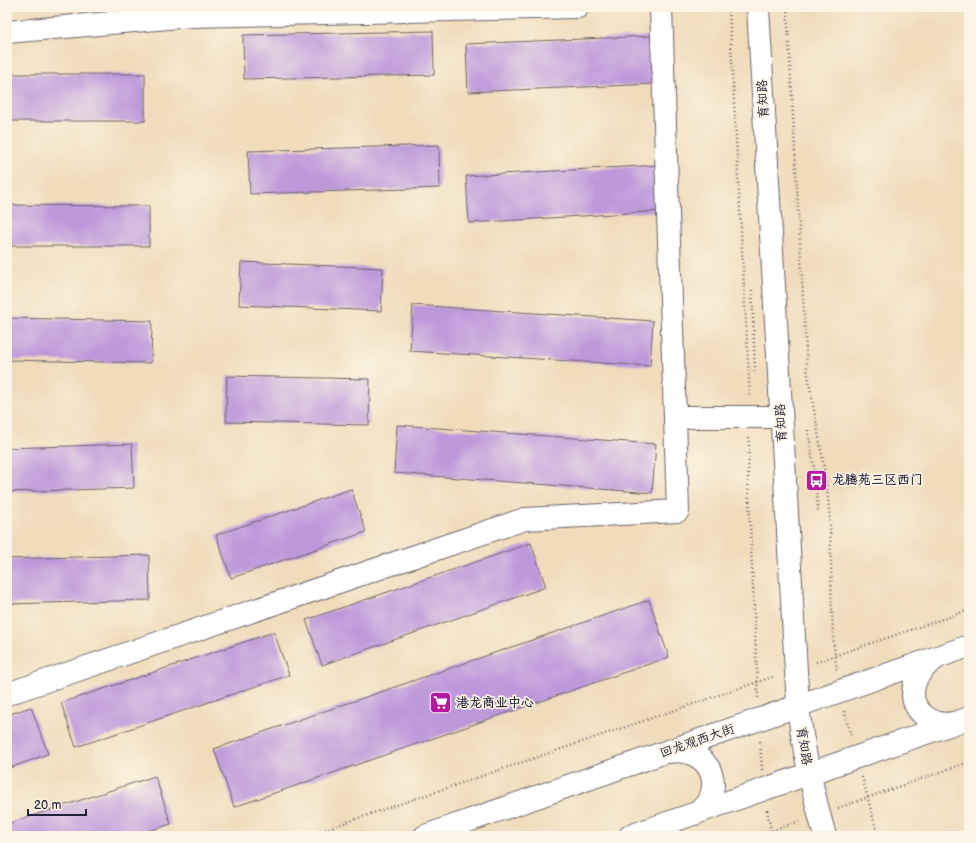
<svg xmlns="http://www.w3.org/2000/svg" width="976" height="843" font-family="'Balsamiq Sans','LXGW WenKai TC',sans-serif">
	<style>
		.building { fill: #bd98db }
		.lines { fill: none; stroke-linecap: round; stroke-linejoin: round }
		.street-casing { stroke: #6a6368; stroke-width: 24 }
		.secondary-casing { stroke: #6a6368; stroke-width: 24 }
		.primary-casing { stroke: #6a6368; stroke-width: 24 }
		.path { stroke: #6a6368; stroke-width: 2.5; stroke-dasharray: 1 3; stroke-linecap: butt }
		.street { stroke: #fff; stroke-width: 22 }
		.secondary { stroke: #fff; stroke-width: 22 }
		.primary { stroke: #fff; stroke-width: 22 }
		.labels { text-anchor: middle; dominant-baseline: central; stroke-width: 3.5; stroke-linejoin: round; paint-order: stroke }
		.street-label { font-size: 13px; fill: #22223b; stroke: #fcf5e5 }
		.poi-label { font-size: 13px; font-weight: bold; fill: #22223b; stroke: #fcf5e5; text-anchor: start }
	</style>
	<rect width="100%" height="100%" fill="#fcf5e5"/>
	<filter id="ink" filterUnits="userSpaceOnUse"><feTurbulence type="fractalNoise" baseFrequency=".025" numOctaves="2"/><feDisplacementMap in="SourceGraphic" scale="8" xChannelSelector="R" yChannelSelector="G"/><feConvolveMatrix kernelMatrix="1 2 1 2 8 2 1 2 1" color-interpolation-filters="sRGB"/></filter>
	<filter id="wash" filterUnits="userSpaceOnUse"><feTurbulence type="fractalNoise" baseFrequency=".012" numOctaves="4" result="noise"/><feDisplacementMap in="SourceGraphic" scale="16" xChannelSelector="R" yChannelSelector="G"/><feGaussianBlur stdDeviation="0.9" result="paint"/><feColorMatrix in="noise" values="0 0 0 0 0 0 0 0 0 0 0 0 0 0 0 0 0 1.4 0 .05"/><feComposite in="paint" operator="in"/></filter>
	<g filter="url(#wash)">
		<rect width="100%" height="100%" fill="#f0dcbb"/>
		<g id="blocks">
			<g class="building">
				<polygon points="433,31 434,75 244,79 243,35"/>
				<polygon points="652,36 654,84 468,92 466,44"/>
				<rect x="7" y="74" width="138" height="47"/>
				<polygon points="439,145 440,188 250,194 248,151"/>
				<polygon points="659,165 662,211 469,223 466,176"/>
				<polygon points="7,205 149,206 149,246 7,246"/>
				<polygon points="241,262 383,268 381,311 239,305"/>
				<polygon points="413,305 653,321 650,366 410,351"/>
				<polygon points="7,318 152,321 151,363 7,360"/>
				<polygon points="227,376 370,379 369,425 226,422"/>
				<polygon points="397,425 656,444 652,493 394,473"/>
				<polygon points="132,444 134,488 7,492 7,448"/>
				<polygon points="351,489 366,532 231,578 216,535"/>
				<polygon points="531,543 546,587 322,665 306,620"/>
				<polygon points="149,555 150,600 7,604 7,559"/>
				<polygon points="649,600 669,657 234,807 214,749"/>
				<polygon points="274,632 289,675 76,747 61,703"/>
				<polygon points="31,707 48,754 7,769 7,715"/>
				<polygon points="155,776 171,824 133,836 7,836 7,824"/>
			</g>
		</g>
	</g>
	<g filter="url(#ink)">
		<use href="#blocks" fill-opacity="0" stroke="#6a6368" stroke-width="1"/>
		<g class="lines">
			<defs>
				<g id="street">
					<polyline points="661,7 675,417 781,417"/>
					<polyline points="7,32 191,16 578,7"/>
					<polyline points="7,694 525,519 678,511 675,417"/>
				</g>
				<path id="secondary" d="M758 7 798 706C803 750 813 793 825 836"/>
				<g id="primary">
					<path d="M935 659C923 667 913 679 913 694 913 714 936 727 953 723"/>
					<path d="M669 752C710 745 730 791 695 814"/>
					<polyline points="425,836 969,646"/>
					<polyline points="630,836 969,718"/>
				</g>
			</defs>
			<use href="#street" class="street-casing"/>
			<use href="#secondary" class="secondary-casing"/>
			<use href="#primary" class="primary-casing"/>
			<g class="path">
				<polyline points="729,7 750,398"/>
				<path d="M787 7 807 368C814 415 825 462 829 509 833 563 829 617 837 671"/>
				<polyline points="752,290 755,371"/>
				<polyline points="808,430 816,480 818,512"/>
				<polyline points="749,437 748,478 758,698"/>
				<polyline points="810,440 814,439"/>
				<polyline points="816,662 969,610"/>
				<polyline points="844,711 851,737"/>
				<polyline points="760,741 762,770"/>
				<polyline points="862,777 878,836"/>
				<polyline points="838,808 969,762"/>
				<polyline points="767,810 772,836"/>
				<polyline points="306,836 775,676"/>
				<polyline points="757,836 800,821"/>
			</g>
			<use href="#street" class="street"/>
			<use href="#secondary" class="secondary"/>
			<use href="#primary" class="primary"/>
		</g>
	</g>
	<defs>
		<symbol id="bus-square" viewBox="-11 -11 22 22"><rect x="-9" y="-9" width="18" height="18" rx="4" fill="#b5179e" stroke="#fcf5e5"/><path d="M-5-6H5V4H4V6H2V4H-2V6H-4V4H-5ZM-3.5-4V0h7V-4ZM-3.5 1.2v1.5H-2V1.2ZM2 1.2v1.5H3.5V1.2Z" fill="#fff"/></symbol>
		<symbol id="supermarket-square" viewBox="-11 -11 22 22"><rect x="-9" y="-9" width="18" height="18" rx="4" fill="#b5179e" stroke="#fcf5e5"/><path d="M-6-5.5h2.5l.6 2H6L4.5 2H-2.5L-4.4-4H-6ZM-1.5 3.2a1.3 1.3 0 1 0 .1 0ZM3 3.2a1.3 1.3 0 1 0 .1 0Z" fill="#fff"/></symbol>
	</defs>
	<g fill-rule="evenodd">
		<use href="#bus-square" x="804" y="468" width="25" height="25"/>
		<use href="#supermarket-square" x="428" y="690" width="25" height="25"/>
	</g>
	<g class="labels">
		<g class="street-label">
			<text transform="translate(763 99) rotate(-93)">育知路</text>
			<text transform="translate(781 423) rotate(-93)">育知路</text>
			<text transform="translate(697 741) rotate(-19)">回龙观西大街</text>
			<text transform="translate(804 746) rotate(81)">育知路</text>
		</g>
		<g class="poi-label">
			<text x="832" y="480">龙腾苑三区西门</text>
			<text x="456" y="703">港龙商业中心</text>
		</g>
	</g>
	<rect width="976" height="843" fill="none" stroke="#fcf5e5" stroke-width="24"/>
	<path d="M28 809v6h58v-6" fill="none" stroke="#22223b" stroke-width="2"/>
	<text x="34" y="809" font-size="12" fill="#22223b" stroke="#fcf5e5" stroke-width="3" paint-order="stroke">20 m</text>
</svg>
